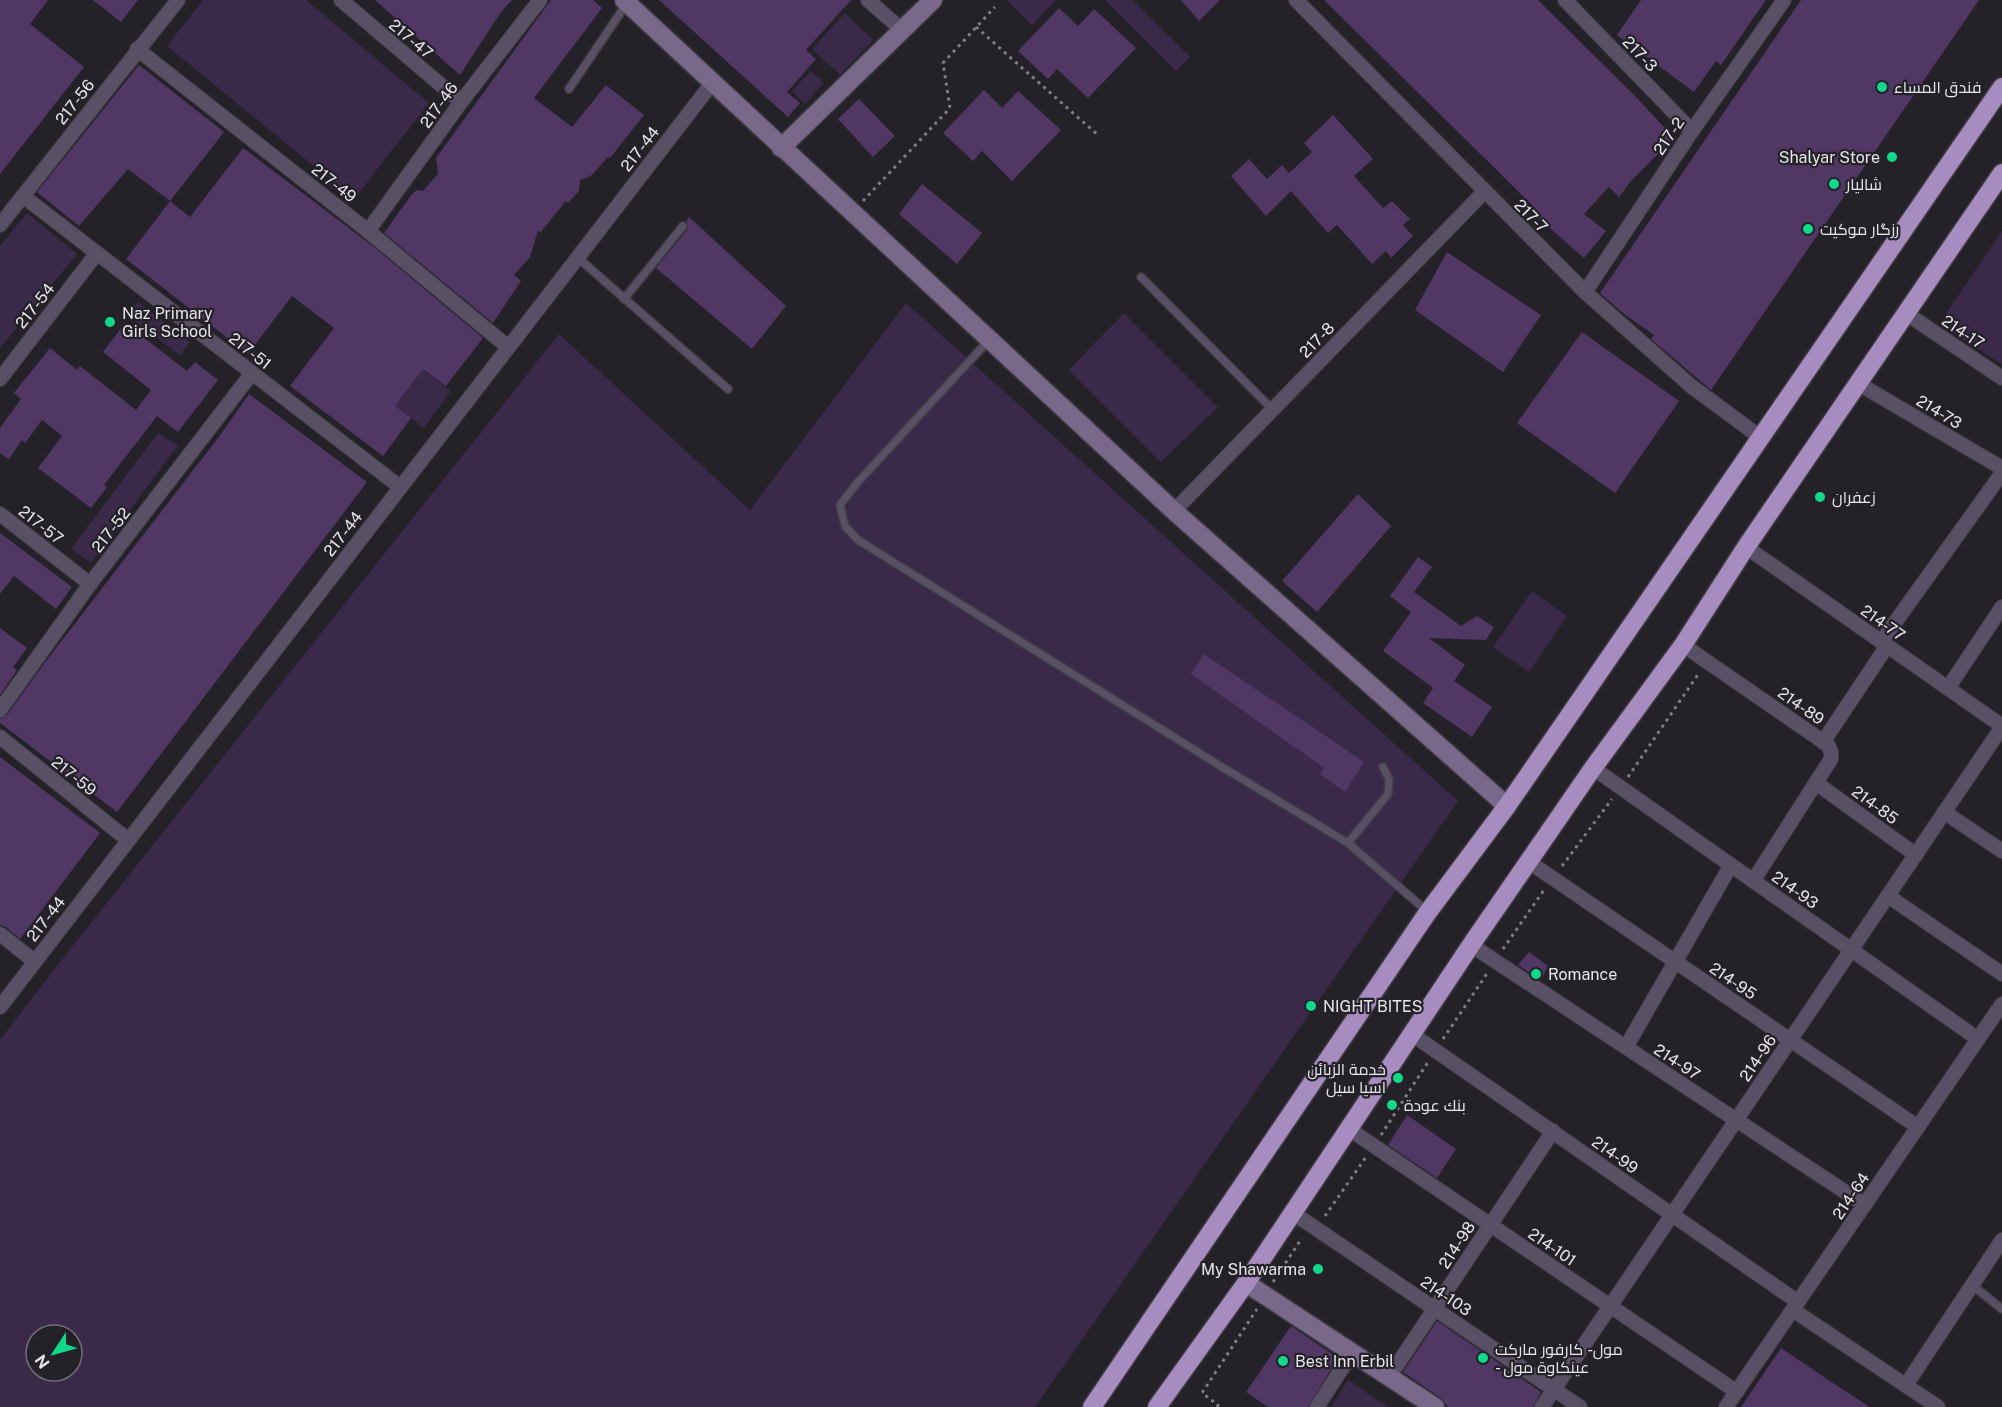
<svg xmlns="http://www.w3.org/2000/svg" width="2002" height="1407" font-family="'Public Sans',Cairo,sans-serif">
	<style>
		.green { fill: #3a2949; fill-rule: evenodd }
		.building { fill: #503764 }
		.lines { fill: none; stroke-linecap: round; stroke-linejoin: round }
		.lane-casing { stroke: #403c44; stroke-width: 10 }
		.street-casing { stroke: #403c44; stroke-width: 16 }
		.secondary-casing { stroke: #403c44; stroke-width: 21 }
		.highway-casing { stroke: #403c44; stroke-width: 21 }
		.path { stroke: #807d83; stroke-width: 3; stroke-dasharray: 3 4.5; stroke-linecap: butt }
		.lane { stroke: #5a5065; stroke-width: 7 }
		.street { stroke: #5a5065; stroke-width: 14 }
		.secondary { stroke: #796889; stroke-width: 18 }
		.highway { stroke: #a78cc0; stroke-width: 18 }
		.poi-dot { fill: #12d98a; stroke: #252129; stroke-width: 2 }
		.labels { text-anchor: middle; dominant-baseline: central; stroke-width: 4.5; stroke-linejoin: round; paint-order: stroke }
		.street-label { font-size: 16px; fill: #e7e5ea; stroke: #252129 }
		.poi-label { font-size: 16px; fill: #e7e5ea; stroke: #252129; text-anchor: start }
	</style>
	<rect width="100%" height="100%" fill="#252129"/>
	<g class="green">
		<polygon points="203,0 306,0 429,103 354,199 167,46"/>
		<polygon points="1007,0 1056,0 1032,25"/>
		<polygon points="1105,0 1132,0 1190,57 1176,71"/>
		<polygon points="845,13 873,40 840,75 812,49"/>
		<polygon points="811,71 824,83 805,104 792,91"/>
		<polygon points="27,213 77,254 0,348 0,246"/>
		<polygon points="2002,231 2002,364 1939,324"/>
		<polygon points="138,302 190,342 180,355 127,316"/>
		<path d="M906 303 1458 801 1035 1407H0V1040L60 962 559 334 750 510ZM36 1335H72V1371H36Z"/>
		<polygon points="1124,313 1218,407 1161,462 1069,370"/>
		<polygon points="423,369 451,391 424,428 395,406"/>
		<polygon points="158,433 178,445 91,563 71,549"/>
		<polygon points="1532,591 1567,616 1529,672 1493,647"/>
		<polygon points="1348,1380 1388,1407 1331,1407"/>
	</g>
	<g class="building">
		<polygon points="0,0 48,0 30,24 84,67 0,174"/>
		<polygon points="93,0 138,0 121,22"/>
		<polygon points="375,0 512,0 501,12 460,75"/>
		<polygon points="551,0 593,0 602,8 534,98 572,127 606,85 644,115 610,158 608,157 591,176 580,180 579,191 568,203 566,201 540,233 538,230 530,257 514,275 521,281 493,323 384,233 412,194 417,190 423,191 438,174 436,158"/>
		<polygon points="659,0 851,0 806,50 816,59 787,92 800,103 788,117"/>
		<polygon points="1181,0 1220,0 1199,21"/>
		<polygon points="1324,0 1538,0 1637,98 1674,138 1631,181 1619,197 1609,187 1584,214 1606,231 1584,258 1528,209 1532,205"/>
		<polygon points="1641,0 1766,0 1721,65 1716,61 1694,92 1617,35"/>
		<polygon points="1801,0 1979,0 1711,390 1651,339 1654,335 1624,314 1600,293"/>
		<polygon points="1059,8 1078,26 1094,9 1136,48 1088,98 1057,69 1048,79 1018,51"/>
		<polygon points="139,65 224,132 170,201 128,169 79,226 37,192"/>
		<polygon points="984,90 1002,108 1018,91 1061,130 1012,181 982,151 973,161 943,133"/>
		<polygon points="859,99 895,136 873,157 838,119"/>
		<polygon points="1333,115 1373,159 1354,176 1383,208 1392,201 1410,219 1403,225 1413,236 1391,258 1386,251 1372,264 1337,225 1328,233 1291,191 1266,216 1231,176 1249,159 1267,179 1282,165 1289,173 1312,152 1304,143"/>
		<polygon points="243,148 374,247 483,338 446,386 423,369 395,406 411,418 383,456 290,386 334,328 292,296 248,354 126,259 170,201 190,217"/>
		<polygon points="922,184 982,233 957,264 899,214"/>
		<polygon points="689,217 786,306 752,349 656,268 687,230 688,225 686,222"/>
		<polygon points="1447,252 1541,315 1503,372 1415,310"/>
		<polygon points="125,323 187,371 195,362 218,380 178,432 157,416 104,485 107,487 91,508 38,468 62,436 42,420 25,443 22,440 9,459 0,453 0,428 21,399 14,393 50,348 77,370 80,366 136,410 151,390 103,352"/>
		<polygon points="1582,332 1679,401 1615,493 1517,423"/>
		<polygon points="249,394 367,482 117,812 0,723 0,719 7,715 46,661 221,434"/>
		<polygon points="1358,494 1391,526 1317,612 1282,581"/>
		<polygon points="0,533 72,587 56,609 14,576 0,594"/>
		<polygon points="1418,557 1432,567 1414,592 1461,626 1477,616 1494,627 1486,640 1429,638 1465,665 1454,681 1492,707 1472,737 1423,703 1433,688 1383,651 1411,612 1390,596"/>
		<polygon points="0,628 27,648 13,667 17,670 0,695"/>
		<polygon points="1204,654 1364,762 1345,792 1320,774 1324,768 1191,674"/>
		<polygon points="0,757 100,833 20,939 6,927 0,925"/>
		<polygon points="1529,952 1548,966 1541,980 1518,965"/>
		<polygon points="1407,1115 1456,1149 1437,1178 1388,1145"/>
		<polygon points="1437,1321 1541,1392 1533,1407 1448,1407 1441,1398 1403,1372"/>
		<polygon points="1291,1326 1338,1358 1308,1407 1268,1407 1246,1392"/>
		<polygon points="1781,1348 1842,1389 1870,1407 1741,1407"/>
	</g>
	<g class="lines">
		<defs>
			<g id="lane">
				<polyline points="569,89 627,3"/>
				<polyline points="577,257 728,389"/>
				<polyline points="1141,277 1272,409"/>
				<polyline points="624,299 683,226"/>
				<polyline points="989,340 857,483 840,505 845,526 858,540 1222,767 1348,843 1428,912"/>
				<polyline points="1348,843 1388,794 1389,779 1383,767"/>
				<polyline points="1972,1285 2002,1309"/>
			</g>
			<g id="street">
				<polyline points="341,0 461,102"/>
				<polyline points="868,0 902,30"/>
				<polyline points="1296,0 1585,292 1691,386 1760,437"/>
				<polyline points="1565,0 1692,131"/>
				<polyline points="137,49 368,231 508,347"/>
				<polyline points="23,196 400,487"/>
				<polyline points="0,225 178,0"/>
				<polyline points="368,231 461,102 540,0"/>
				<polyline points="1585,292 1692,131 1784,0"/>
				<polyline points="1907,314 2002,378"/>
				<polyline points="0,379 97,253"/>
				<polyline points="1859,384 2002,468"/>
				<polyline points="1174,511 1484,192"/>
				<polyline points="0,514 90,584"/>
				<polyline points="1746,547 2002,726"/>
				<polyline points="1881,642 2002,473"/>
				<polyline points="1683,645 1828,745 1831,752 1831,759 1753,881"/>
				<polyline points="1948,688 2002,607"/>
				<polyline points="0,710 90,584 252,373"/>
				<polyline points="0,737 128,840"/>
				<polyline points="1823,742 1887,646"/>
				<polyline points="1593,768 1978,1039"/>
				<polyline points="1816,783 1916,855"/>
				<polyline points="1944,812 2002,851"/>
				<polyline points="1529,862 1918,1127"/>
				<polyline points="1888,896 2002,974"/>
				<polyline points="0,934 34,961"/>
				<polyline points="1471,945 1865,1205"/>
				<polyline points="0,1007 713,82"/>
				<polyline points="1413,1035 1798,1302"/>
				<polyline points="1626,1047 1731,865"/>
				<polyline points="1349,1129 1737,1392"/>
				<polyline points="1293,1213 1580,1407"/>
				<polyline points="1793,1310 1938,1407"/>
				<polyline points="1389,1377 1553,1131"/>
				<polyline points="1906,1385 2002,1240"/>
				<polyline points="1317,1407 1352,1353"/>
				<polyline points="1542,1407 2002,727"/>
				<polyline points="1726,1407 2002,1004"/>
			</g>
			<g id="secondary">
				<polyline points="624,0 1174,511 1507,806"/>
				<polyline points="781,148 933,0"/>
				<polyline points="1246,1283 1435,1407"/>
			</g>
			<g id="highway">
				<polyline points="1092,1407 1428,912 1507,806 2002,87"/>
				<polyline points="1157,1407 1246,1283 1471,945 1593,768 1683,645 1746,547 2002,173"/>
			</g>
		</defs>
		<use href="#lane" class="lane-casing"/>
		<use href="#street" class="street-casing"/>
		<use href="#secondary" class="secondary-casing"/>
		<use href="#highway" class="highway-casing"/>
		<g class="path">
			<polyline points="976,27 1099,136"/>
			<polyline points="863,201 950,108 943,63 995,7"/>
			<polyline points="1628,777 1699,673"/>
			<polyline points="1562,866 1612,799"/>
			<polyline points="1503,949 1544,890"/>
			<polyline points="1443,1039 1488,972"/>
			<polyline points="1381,1135 1428,1062"/>
			<polyline points="1325,1216 1366,1157"/>
			<polyline points="1273,1282 1302,1238"/>
			<polyline points="1217,1407 1218,1405 1202,1393 1257,1309"/>
		</g>
		<use href="#lane" class="lane"/>
		<use href="#street" class="street"/>
		<use href="#secondary" class="secondary"/>
		<use href="#highway" class="highway"/>
	</g>
	<g class="poi-dot">
		<circle cx="1882" cy="87" r="6"/>
		<circle cx="1892" cy="157" r="6"/>
		<circle cx="1834" cy="184" r="6"/>
		<circle cx="1808" cy="229" r="6"/>
		<circle cx="110" cy="322" r="6"/>
		<circle cx="1820" cy="497" r="6"/>
		<circle cx="1536" cy="974" r="6"/>
		<circle cx="1311" cy="1006" r="6"/>
		<circle cx="1398" cy="1078" r="6"/>
		<circle cx="1392" cy="1105" r="6"/>
		<circle cx="1318" cy="1269" r="6"/>
		<circle cx="1483" cy="1358" r="6"/>
		<circle cx="1283" cy="1361" r="6"/>
	</g>
	<g class="labels">
		<g class="street-label">
			<text transform="translate(411 39) rotate(40)">217-47</text>
			<text transform="translate(1640 54) rotate(46)">217-3</text>
			<text transform="translate(75 102) rotate(-52)">217-56</text>
			<text transform="translate(439 105) rotate(-54)">217-46</text>
			<text transform="translate(1669 136) rotate(-56)">217-2</text>
			<text transform="translate(640 149) rotate(-52)">217-44</text>
			<text transform="translate(334 183) rotate(38)">217-49</text>
			<text transform="translate(1531 216) rotate(45)">217-7</text>
			<text transform="translate(35 306) rotate(-52)">217-54</text>
			<text transform="translate(1963 332) rotate(34)">214-17</text>
			<text transform="translate(1317 340) rotate(-46)">217-8</text>
			<text transform="translate(250 351) rotate(38)">217-51</text>
			<text transform="translate(1939 412) rotate(31)">214-73</text>
			<text transform="translate(41 525) rotate(38)">217-57</text>
			<text transform="translate(111 530) rotate(-52)">217-52</text>
			<text transform="translate(343 534) rotate(-52)">217-44</text>
			<text transform="translate(1883 623) rotate(35)">214-77</text>
			<text transform="translate(1801 706) rotate(35)">214-89</text>
			<text transform="translate(74 776) rotate(39)">217-59</text>
			<text transform="translate(1875 805) rotate(36)">214-85</text>
			<text transform="translate(1795 890) rotate(35)">214-93</text>
			<text transform="translate(46 919) rotate(-52)">217-44</text>
			<text transform="translate(1733 981) rotate(34)">214-95</text>
			<text transform="translate(1758 1058) rotate(-56)">214-96</text>
			<text transform="translate(1677 1062) rotate(33)">214-97</text>
			<text transform="translate(1615 1155) rotate(35)">214-99</text>
			<text transform="translate(1851 1196) rotate(-56)">214-64</text>
			<text transform="translate(1457 1245) rotate(-57)">214-98</text>
			<text transform="translate(1552 1247) rotate(34)">214-101</text>
			<text transform="translate(1446 1296) rotate(34)">214-103</text>
		</g>
		<g class="poi-label">
			<text x="1894" y="87">فندق المساء</text>
			<text x="1880" y="157" text-anchor="end">Shalyar Store</text>
			<text x="1846" y="184">شاليار</text>
			<text x="1820" y="229">رزگار موكيت</text>
			<text x="122" y="313">Naz Primary<tspan x="122" dy="18">Girls School</tspan></text>
			<text x="1832" y="497">زعفران</text>
			<text x="1548" y="974">Romance</text>
			<text x="1323" y="1006">NIGHT BITES</text>
			<text x="1386" y="1069" text-anchor="end">خدمة الزبائن<tspan x="1386" dy="18">اسيا سيل</tspan></text>
			<text x="1404" y="1105">بنك عودة</text>
			<text x="1306" y="1269" text-anchor="end">My Shawarma</text>
			<text x="1495" y="1349">مول - كارفور ماركت<tspan x="1495" dy="18">- عينكاوة مول</tspan></text>
			<text x="1295" y="1361">Best Inn Erbil</text>
		</g>
	</g>
	<g transform="translate(54 1353) rotate(234)"><circle r="28" fill="#252129" stroke="#736f76" stroke-width="1.5"/>
	<path d="M0-4.5L10 22L0 15L-10 22Z" fill="#12d98a"/>
	<text y="-9" font-size="16" font-weight="bold" text-anchor="middle" fill="#e7e5ea">N</text>
	</g>
</svg>
